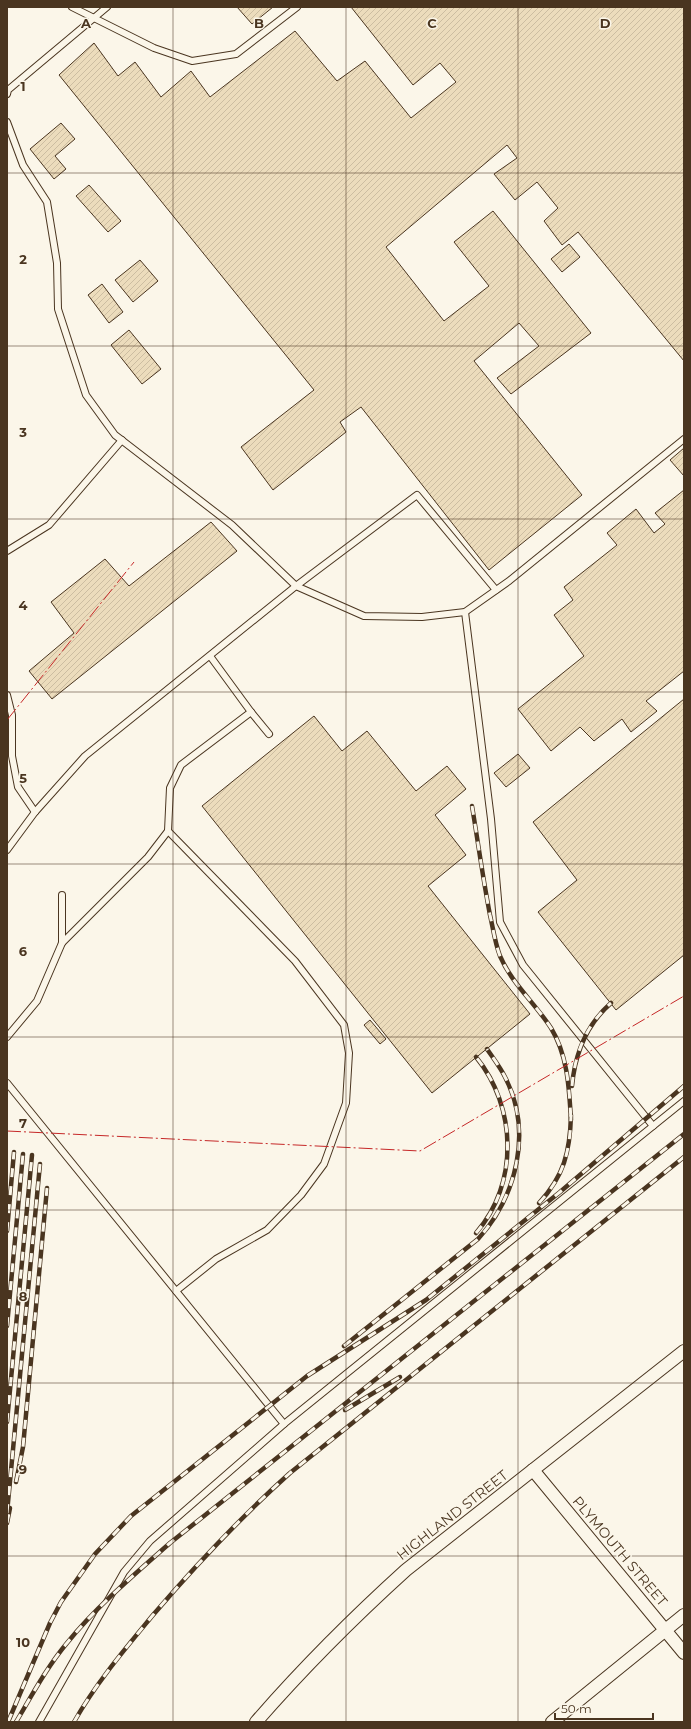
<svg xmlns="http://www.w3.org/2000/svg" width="691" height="1729" font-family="Montserrat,sans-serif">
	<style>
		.building { fill: url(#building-hatch); stroke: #4a3520 }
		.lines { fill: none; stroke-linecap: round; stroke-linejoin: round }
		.service-casing { stroke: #4a3520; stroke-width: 8 }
		.minor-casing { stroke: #4a3520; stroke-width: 14 }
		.service { stroke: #fbf6e9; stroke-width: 6 }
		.minor { stroke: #fbf6e9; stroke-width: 12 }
		.rail-casing { stroke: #4a3520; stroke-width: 4.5 }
		.rail { stroke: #fbf6e9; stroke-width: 3; stroke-dasharray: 9; stroke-linecap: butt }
		.power { stroke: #c62828; stroke-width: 1; stroke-dasharray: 14 3 2 3; stroke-linecap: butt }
		.grid { fill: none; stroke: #4a3520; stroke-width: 1; stroke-opacity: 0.55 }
		.labels { text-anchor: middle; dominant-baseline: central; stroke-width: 3; stroke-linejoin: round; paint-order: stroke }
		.street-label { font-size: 14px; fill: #4a3520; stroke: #fbf6e9 }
		.grid-label { font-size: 13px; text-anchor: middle; font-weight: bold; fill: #4a3520; stroke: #fbf6e9; stroke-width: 3; stroke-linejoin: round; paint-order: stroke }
	</style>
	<defs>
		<pattern id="building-hatch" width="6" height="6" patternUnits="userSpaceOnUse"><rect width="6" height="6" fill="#ecdcbc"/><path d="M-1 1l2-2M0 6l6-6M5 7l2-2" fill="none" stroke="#ccbda1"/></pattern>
	</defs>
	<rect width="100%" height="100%" fill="#fbf6e9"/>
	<g class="building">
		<polygon points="237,7 273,7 252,24"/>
		<polygon points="351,7 684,7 684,361 578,232 562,245 544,221 558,208 537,182 515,200 494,174 517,158 507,145 386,247 444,321 489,286 454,242 493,211 591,333 511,394 497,378 539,346 519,323 474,361 582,495 489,570 361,407 340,422 346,432 273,490 241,447 314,390 59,75 94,43 118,76 135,62 161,97 191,71 210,97 295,31 337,81 365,61 411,118 456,82 440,63 413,85"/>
		<polygon points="61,123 75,139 55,156 66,169 54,179 30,149"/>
		<polygon points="89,185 121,221 108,232 76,196"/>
		<polygon points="569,244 580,257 562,272 551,259"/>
		<polygon points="140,260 158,281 133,302 115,280"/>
		<polygon points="102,284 123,312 109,323 88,295"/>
		<polygon points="129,330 161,369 142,384 111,345"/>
		<polygon points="684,448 684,476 670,460"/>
		<polygon points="684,490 684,671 646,701 657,711 631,732 622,719 594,741 580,727 551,751 518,709 584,656 554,615 573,600 564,587 617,545 607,533 636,509 654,533 665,524 655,513"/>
		<polygon points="211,522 237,551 52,699 29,671 74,633 51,602 105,559 129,586"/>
		<polygon points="684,699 684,955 616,1010 538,912 577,880 533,822"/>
		<polygon points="314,716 342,751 367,731 416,791 447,766 466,789 435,815 466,855 428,886 530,1014 432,1093 202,806"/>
		<polygon points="518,754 530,768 506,787 494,773"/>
		<polygon points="370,1020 386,1039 380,1044 364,1025"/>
	</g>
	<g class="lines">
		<defs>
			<g id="service">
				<polyline points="72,7 154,48 192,61 236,54 297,7"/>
				<polyline points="7,94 8,90 107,7"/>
				<polyline points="7,122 23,165 47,202 57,263 58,309 86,395 115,435 232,525 296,586 364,616 422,617 465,612 509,581 684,439"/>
				<polyline points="7,551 49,525 122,440"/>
				<polyline points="465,612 491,819 500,922 523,965 653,1126"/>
				<polyline points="210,656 251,712 269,734"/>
				<polyline points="7,695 12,715 12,756 18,787 35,812"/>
				<polyline points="168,831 295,961 344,1025 349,1053 346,1103 324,1164 301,1195 267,1230 216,1259 176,1291"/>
				<polyline points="7,850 35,812 85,756 296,586 417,495 496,590"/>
				<polyline points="62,943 148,857 168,831 170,788 181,765 251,712"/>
				<polyline points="7,1037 37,1001 62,943 62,895"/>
				<polyline points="7,1083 284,1424"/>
				<polyline points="39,1722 124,1572 150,1541 284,1424 684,1101"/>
			</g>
			<g id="minor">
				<polyline points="533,1470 684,1653"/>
				<path d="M256 1722C303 1668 353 1618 406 1570L684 1351"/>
				<polyline points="552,1722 684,1615"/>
			</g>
		</defs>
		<use href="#service" class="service-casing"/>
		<use href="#minor" class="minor-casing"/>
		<use href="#service" class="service"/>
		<use href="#minor" class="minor"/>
		<defs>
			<g id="rail">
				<path d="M472 806C478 842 483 879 490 915 493 928 495 943 500 956 512 984 535 1003 551 1028 568 1056 569 1088 571 1120"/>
				<path d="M572 1086C575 1053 586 1025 611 1003"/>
				<path d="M539 1203C564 1176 570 1152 571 1115"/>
				<polyline points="7,1231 14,1152"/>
				<path d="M476 1233C519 1184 517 1107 476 1057"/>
				<polyline points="7,1326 23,1154"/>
				<path d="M344 1346 478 1239C517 1196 533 1131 505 1077 500 1067 493 1058 487 1049"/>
				<polyline points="345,1410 400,1377"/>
				<polyline points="7,1422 32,1155"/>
				<polyline points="16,1482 23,1447 47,1188"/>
				<polyline points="7,1513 40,1164"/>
				<polyline points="7,1523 10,1508"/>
				<polyline points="8,1722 50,1623 61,1602 95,1554 131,1516 307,1376 426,1300 560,1192 684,1086"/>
				<path d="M16 1722C32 1695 47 1667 67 1643 96 1607 136 1573 170 1543L684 1134"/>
				<path d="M74 1722C96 1683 125 1649 153 1615 196 1565 241 1517 290 1473L684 1157"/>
			</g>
		</defs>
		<use href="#rail" class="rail-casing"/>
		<use href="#rail" class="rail"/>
		<g class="power">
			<polyline points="7,720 134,562"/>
			<polyline points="7,1131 420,1151 684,996"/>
		</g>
	</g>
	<path class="grid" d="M173 7V1722M346 7V1722M518 7V1722M7 173H684M7 346H684M7 519H684M7 692H684M7 864H684M7 1037H684M7 1210H684M7 1383H684M7 1556H684"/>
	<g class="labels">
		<g class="street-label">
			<text transform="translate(452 1515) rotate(-38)">HIGHLAND STREET</text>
			<text transform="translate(620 1551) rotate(50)">PLYMOUTH STREET</text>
		</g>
	</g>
	<g class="grid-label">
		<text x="86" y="28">A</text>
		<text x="259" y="28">B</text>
		<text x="432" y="28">C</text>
		<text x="605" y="28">D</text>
		<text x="23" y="91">1</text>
		<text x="23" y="264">2</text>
		<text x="23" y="437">3</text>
		<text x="23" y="610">4</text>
		<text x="23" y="783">5</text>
		<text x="23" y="956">6</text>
		<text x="23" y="1128">7</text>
		<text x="23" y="1301">8</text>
		<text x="23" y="1474">9</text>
		<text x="23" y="1647">10</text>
	</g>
	<rect width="691" height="1729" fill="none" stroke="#4a3520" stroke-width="16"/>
	<path d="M555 1713v6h98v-6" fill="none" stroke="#4a3520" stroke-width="2"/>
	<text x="561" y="1713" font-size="12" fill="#4a3520" stroke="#fbf6e9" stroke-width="3" paint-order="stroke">50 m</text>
</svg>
